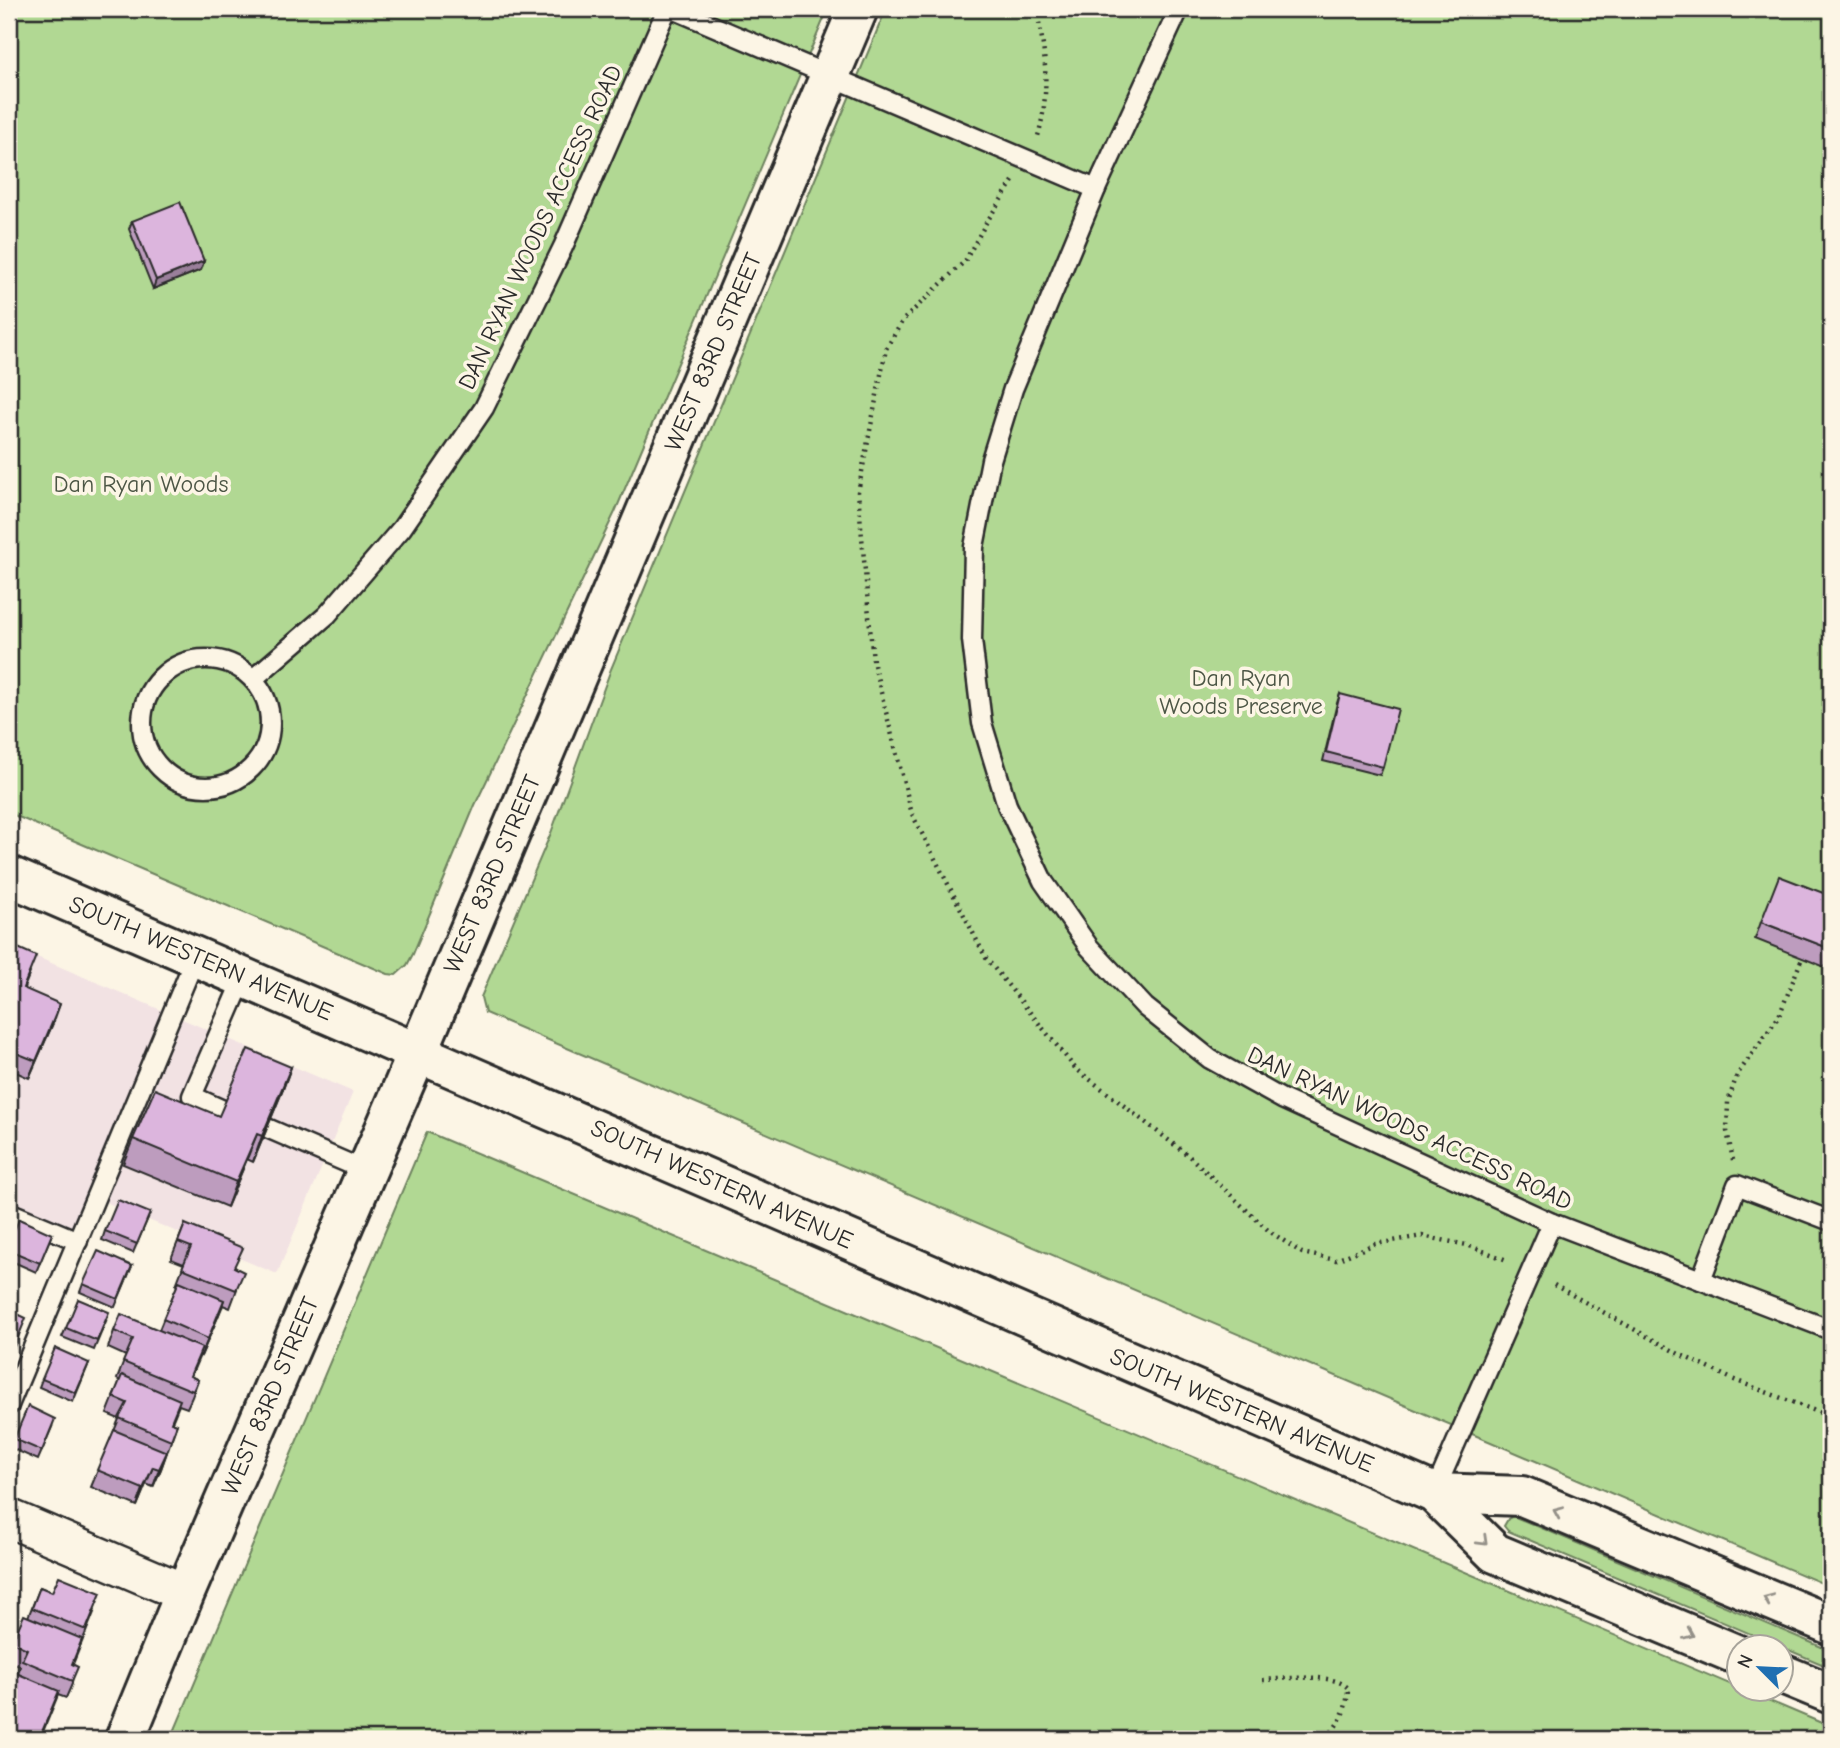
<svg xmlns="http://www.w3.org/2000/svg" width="1840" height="1748" font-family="'Comic Neue',sans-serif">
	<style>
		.built { fill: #f2e2e3 }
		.green { fill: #b1d893; stroke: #6e825f; stroke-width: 2 }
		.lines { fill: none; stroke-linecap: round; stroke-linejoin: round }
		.service-casing { stroke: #2b2b2b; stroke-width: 23 }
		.minor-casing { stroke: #2b2b2b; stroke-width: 42 }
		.tertiary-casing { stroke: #2b2b2b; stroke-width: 44 }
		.secondary-casing { stroke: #2b2b2b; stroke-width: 44 }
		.path { stroke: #2b2b2b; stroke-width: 4.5; stroke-dasharray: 2 5; stroke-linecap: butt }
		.service { stroke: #fcf5e5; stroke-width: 18 }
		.minor { stroke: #fcf5e5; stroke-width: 37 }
		.tertiary { stroke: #fcf5e5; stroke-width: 38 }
		.secondary { stroke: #fcf5e5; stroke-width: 38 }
		.wall { fill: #bd9cbe; stroke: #2b2b2b; stroke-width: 2 }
		.shaded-wall { fill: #9a7f9b; stroke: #2b2b2b; stroke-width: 2 }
		.building { fill: #dcb5dd; stroke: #2b2b2b; stroke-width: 2 }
		.oneway { stroke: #949088 }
		.labels { text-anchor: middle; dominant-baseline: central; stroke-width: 7; stroke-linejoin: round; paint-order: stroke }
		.street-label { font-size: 24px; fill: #2b2b2b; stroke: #fcf5e5 }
		.park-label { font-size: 24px; fill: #4c5645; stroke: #fcf5e5 }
	</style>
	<rect width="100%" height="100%" fill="#fcf5e5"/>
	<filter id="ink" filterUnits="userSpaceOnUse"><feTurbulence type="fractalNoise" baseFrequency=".0143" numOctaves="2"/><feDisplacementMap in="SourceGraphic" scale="14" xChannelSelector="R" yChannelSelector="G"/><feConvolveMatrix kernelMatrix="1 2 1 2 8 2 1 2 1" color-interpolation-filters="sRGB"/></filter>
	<g filter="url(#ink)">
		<polygon class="built" points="9,945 353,1092 277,1274 96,1198 78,1241 9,1212"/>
		<g class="green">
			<polygon points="9,9 828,9 615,512 475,805 413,954 407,965 396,975 388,974 9,813"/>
			<polygon points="886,9 1831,9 1831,1587 485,1013 481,997 551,833 611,669"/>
			<polygon points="427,1132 1831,1727 1831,1739 171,1739"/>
			<polygon points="1513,1516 1831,1651 1831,1668 1508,1531 1504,1526 1508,1519"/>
		</g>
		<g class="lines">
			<defs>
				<g id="service">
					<polyline points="673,9 1096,189"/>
					<polyline points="1179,9 1096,189 1013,389 991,460 974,547 972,640 982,723 1007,805 1043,881 1089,947 1145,1007 1210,1059 1282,1099 1552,1223 1831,1330"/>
					<circle cx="206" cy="723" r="64"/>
					<polyline points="253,679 327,615 402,528 484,408 563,247 667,9"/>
					<polyline points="223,1110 192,1096 244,976"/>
					<polyline points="267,1128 366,1171"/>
					<polyline points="9,1212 78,1241"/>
					<polyline points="1701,1280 1737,1185 1831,1221"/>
					<polyline points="9,1405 196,956"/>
					<polyline points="1434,1493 1552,1223"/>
				</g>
				<polyline id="minor" points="9,1518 185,1593"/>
				<polyline id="tertiary" points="125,1739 185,1593 418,1052 858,9"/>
				<g id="secondary">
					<polyline points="9,876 1434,1493 1495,1553 1738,1655"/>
					<polyline points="1434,1493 1522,1496 1831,1625"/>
					<polyline points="1780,1673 1831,1694"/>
				</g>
			</defs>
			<use href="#service" class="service-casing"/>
			<use href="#minor" class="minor-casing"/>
			<use href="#tertiary" class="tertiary-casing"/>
			<use href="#secondary" class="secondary-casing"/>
			<g class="path">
				<path d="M1036 9C1046 51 1050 94 1038 136"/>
				<polyline points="1013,181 986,223 965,261 903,320 886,349 858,492 873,661 912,814 986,958 1075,1068 1189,1156 1269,1231 1302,1253 1336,1260 1375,1244 1422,1236 1467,1245 1507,1260"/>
				<polyline points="1733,1160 1727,1131 1728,1102 1737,1075 1779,1016 1802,958"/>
				<polyline points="1554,1285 1679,1354 1732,1379 1831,1417"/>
				<path d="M1263 1680C1285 1679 1333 1672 1348 1688 1348 1707 1339 1728 1323 1739"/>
			</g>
			<use href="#service" class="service"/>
			<use href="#minor" class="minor"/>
			<use href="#tertiary" class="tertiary"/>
			<use href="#secondary" class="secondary"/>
		</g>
		<g class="wall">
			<polygon points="132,221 204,261 201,270 153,289 129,229"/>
			<polygon points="1340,694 1383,767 1380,775 1323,761 1337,703"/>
			<polygon points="1761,922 1831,949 1825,967 1755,939"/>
			<polygon points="9,944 30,973 24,988 54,1021 29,1078 9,1069"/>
			<polygon points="291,1067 282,1092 253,1162 247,1159 227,1207 123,1164 133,1139 219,1116"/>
			<polygon points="150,1213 133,1253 102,1240 105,1231"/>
			<polygon points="185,1224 236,1268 237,1289 230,1308 223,1305 201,1356 200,1355 191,1376 198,1380 192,1397 187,1408 179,1405 172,1422 177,1424 161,1469 153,1487 146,1484 137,1506 91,1487 119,1419 107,1414 120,1381 117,1379 126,1356 108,1348 114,1331 159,1330 177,1286 176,1285 184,1264 171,1259"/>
			<polygon points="52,1234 36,1272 9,1260 9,1243"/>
			<polygon points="132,1266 115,1307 80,1292 83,1284"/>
			<polygon points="106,1321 94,1350 62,1337 66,1328"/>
			<polygon points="89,1363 73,1402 39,1387 42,1379"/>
			<polygon points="52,1427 38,1460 11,1448 14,1439"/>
			<polygon points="40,1587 95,1610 73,1664 72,1684 66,1698 58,1695 40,1739 9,1739 9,1670 18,1673 20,1666 9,1661 9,1652 12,1642 28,1617"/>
		</g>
		<g class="shaded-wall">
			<polygon points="204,261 201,270 153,289 156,280"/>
			<polygon points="60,1004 54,1021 29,1078 36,1061"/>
			<polygon points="291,1067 282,1092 253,1162 262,1136"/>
			<polygon points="257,1134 247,1159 227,1207 236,1182"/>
			<polygon points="224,1300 218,1317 201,1356 208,1339"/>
			<polygon points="167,1452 161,1469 153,1487 159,1469"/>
			<polygon points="153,1467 146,1484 137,1506 143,1489"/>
		</g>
		<g class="building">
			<polygon points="180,202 204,261 156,280 132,221"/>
			<polygon points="1340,694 1398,709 1383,767 1326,752"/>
			<polygon points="1779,876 1831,896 1831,949 1761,922"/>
			<polygon points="9,944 36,956 23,988 60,1004 36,1061 9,1050"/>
			<polygon points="248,1049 291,1067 262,1136 257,1134 236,1182 133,1139 155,1089 219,1116"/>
			<polygon points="118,1200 150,1213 137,1244 105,1231"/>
			<polygon points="19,1219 52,1234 40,1263 9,1250 9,1243"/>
			<polygon points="185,1224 243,1248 234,1267 244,1272 236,1290 182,1268 191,1247 178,1242"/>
			<polygon points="98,1251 132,1266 118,1299 83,1284"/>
			<polygon points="179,1281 224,1300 208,1339 163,1319"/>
			<polygon points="78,1299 109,1312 97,1341 66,1328"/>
			<polygon points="9,1310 26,1318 9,1359"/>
			<polygon points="121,1314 202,1348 190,1376 198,1380 193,1391 123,1362 133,1339 114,1331"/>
			<polygon points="55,1348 89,1363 76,1393 42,1379"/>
			<polygon points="122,1375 180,1400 171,1422 177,1424 171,1440 119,1418 127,1403 113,1397"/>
			<polygon points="28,1406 55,1419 42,1451 14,1439"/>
			<polygon points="114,1430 167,1452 159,1469 153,1467 143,1489 97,1470"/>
			<polygon points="59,1576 101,1593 86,1630 32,1608 40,1587 52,1592"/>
			<polygon points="24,1615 82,1639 72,1664 78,1667 72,1681 22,1660 27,1649 12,1642"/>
			<polygon points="9,1670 59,1691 39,1739 9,1739"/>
		</g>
		<defs><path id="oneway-chevron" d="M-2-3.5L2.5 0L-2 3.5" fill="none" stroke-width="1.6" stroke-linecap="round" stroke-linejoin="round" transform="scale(1.75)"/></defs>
		<g class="oneway">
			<use href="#oneway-chevron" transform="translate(1558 1512) rotate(-157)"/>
			<use href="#oneway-chevron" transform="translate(1483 1541) rotate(44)"/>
			<use href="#oneway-chevron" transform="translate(1768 1599) rotate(-157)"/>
			<use href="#oneway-chevron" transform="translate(1689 1634) rotate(23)"/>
		</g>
	</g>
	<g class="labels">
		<g class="street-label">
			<text transform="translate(540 227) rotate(-65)">DAN RYAN WOODS ACCESS ROAD</text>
			<text transform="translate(713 352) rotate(-67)">WEST 83RD STREET</text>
			<text transform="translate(492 874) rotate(-67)">WEST 83RD STREET</text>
			<text transform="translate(201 958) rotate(23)">SOUTH WESTERN AVENUE</text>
			<text transform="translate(1410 1128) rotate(25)">DAN RYAN WOODS ACCESS ROAD</text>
			<text transform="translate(722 1184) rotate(24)">SOUTH WESTERN AVENUE</text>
			<text transform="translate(270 1396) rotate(-67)">WEST 83RD STREET</text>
			<text transform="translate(1242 1410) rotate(23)">SOUTH WESTERN AVENUE</text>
		</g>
		<g class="park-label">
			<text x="141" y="484">Dan Ryan Woods</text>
			<text x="1241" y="678">Dan Ryan<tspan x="1241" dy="28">Woods Preserve</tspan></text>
		</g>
	</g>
	<rect width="1840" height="1748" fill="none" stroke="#fcf5e5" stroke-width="35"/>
	<rect x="18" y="18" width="1805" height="1713" fill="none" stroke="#2b2b2b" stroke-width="2.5" filter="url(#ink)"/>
	<g transform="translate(1760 1668) rotate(294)"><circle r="33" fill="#fcf5e5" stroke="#a8a49b" stroke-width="2"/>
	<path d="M0-5L12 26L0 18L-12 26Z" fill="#1f6fb2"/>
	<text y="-10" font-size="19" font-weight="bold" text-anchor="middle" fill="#2b2b2b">N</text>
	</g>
</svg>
